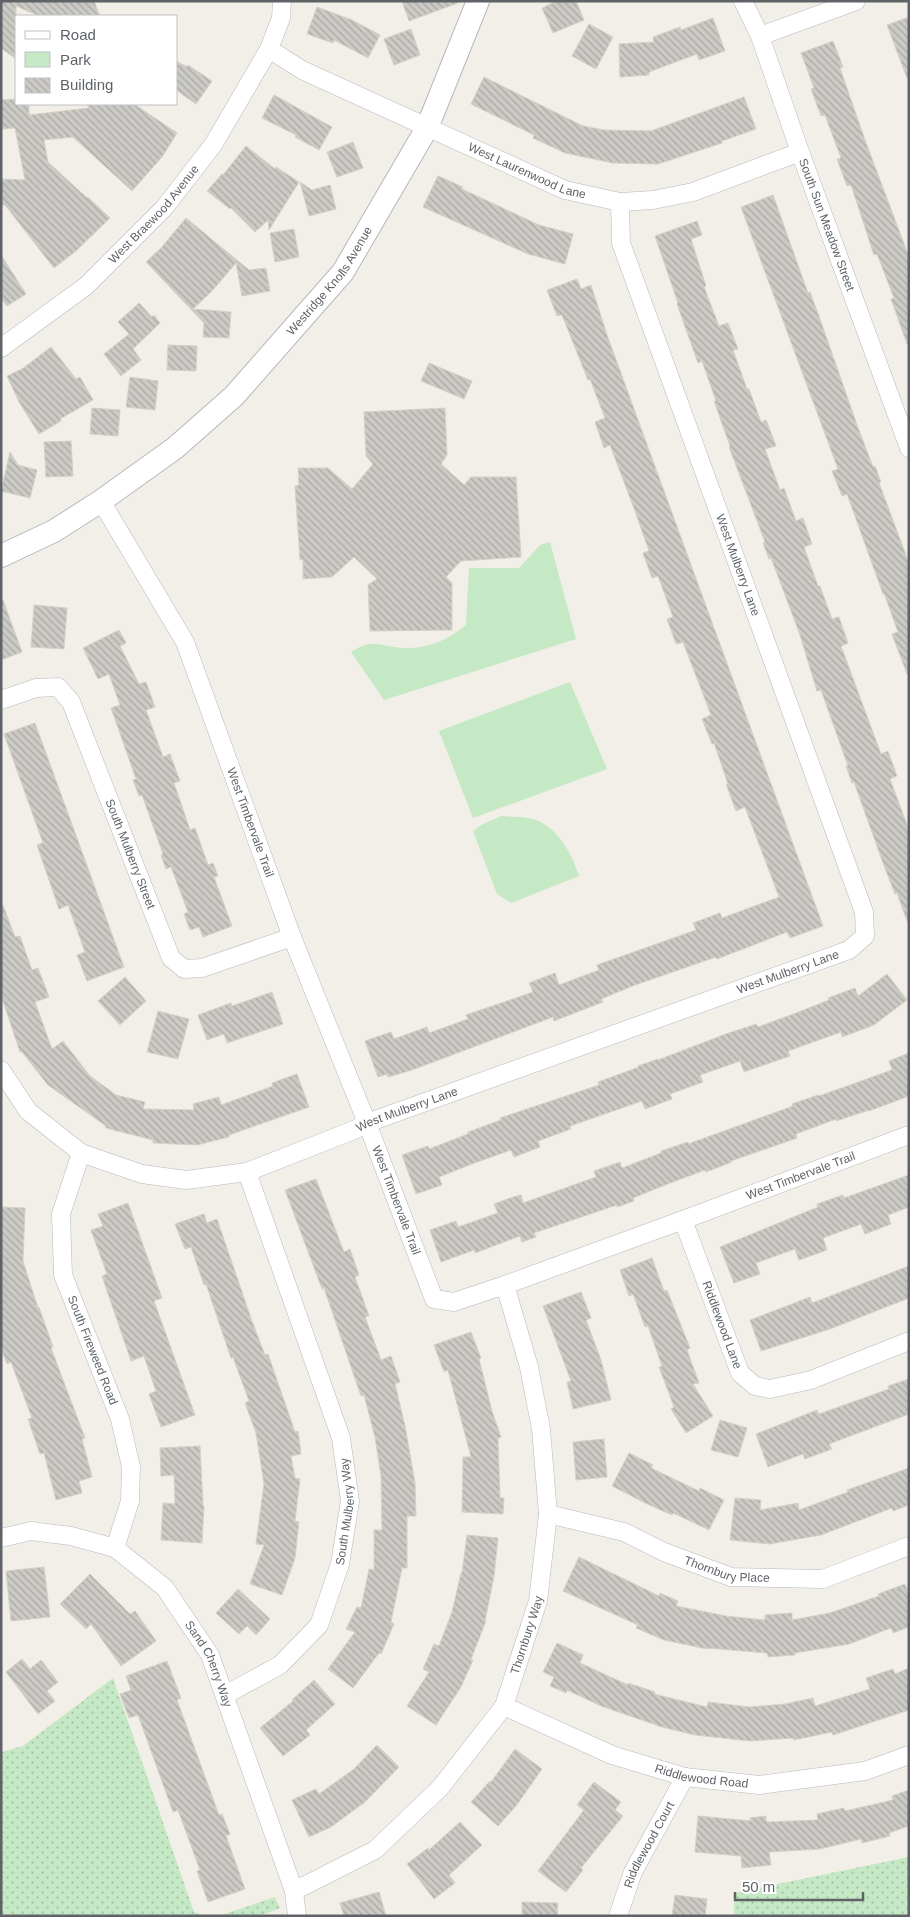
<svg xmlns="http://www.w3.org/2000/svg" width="910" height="1917" font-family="Arial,sans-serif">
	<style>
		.grass { fill: url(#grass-dots) }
		.green { fill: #c5e8c5 }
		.building { fill: url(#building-back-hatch); stroke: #d6d1c6 }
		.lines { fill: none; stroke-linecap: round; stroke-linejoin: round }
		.minor-casing { stroke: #b5b8bc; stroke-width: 19 }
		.tertiary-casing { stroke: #b5b8bc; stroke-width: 24 }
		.minor { stroke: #fff; stroke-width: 18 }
		.tertiary { stroke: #fff; stroke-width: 22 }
		.labels { text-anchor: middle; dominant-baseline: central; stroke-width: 4; stroke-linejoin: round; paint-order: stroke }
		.street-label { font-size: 12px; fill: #5f6368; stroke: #fff }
	</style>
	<defs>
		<pattern id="grass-dots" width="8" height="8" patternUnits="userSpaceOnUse" patternTransform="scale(1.25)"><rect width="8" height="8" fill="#c5e8c5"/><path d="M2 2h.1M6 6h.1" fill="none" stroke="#a3c0a4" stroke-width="1.8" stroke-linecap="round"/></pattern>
		<pattern id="building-back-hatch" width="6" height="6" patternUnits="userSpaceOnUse" patternTransform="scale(1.25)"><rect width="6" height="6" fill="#cccac5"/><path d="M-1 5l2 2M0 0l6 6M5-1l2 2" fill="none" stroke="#a9a8a4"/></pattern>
	</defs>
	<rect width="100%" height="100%" fill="#f1efe8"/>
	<g class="grass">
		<polygon points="113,1678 194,1912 206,1916 1,1916 1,1752 23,1746"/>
		<polygon points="909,1857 909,1916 734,1916 734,1893"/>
		<polygon points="275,1897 280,1908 260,1916 219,1916"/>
	</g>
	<g class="green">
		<path d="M550 542 576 639 384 700 351 652C375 637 379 647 403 648 428 649 448 640 466 625L469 568H519L540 545Z"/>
		<polygon points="570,682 607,769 473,818 439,731"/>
		<path d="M501 816C511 817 526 816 536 820 559 829 572 854 579 876L511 903 497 894 473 831 481 825Z"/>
	</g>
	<g class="building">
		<polygon points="1,1 94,1 100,16 39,16 16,6 16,59 1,48"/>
		<polygon points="402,1 458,1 458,3 409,21"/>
		<polygon points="557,1 576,1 584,20 553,33 542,8"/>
		<polygon points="317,7 352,20 380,35 368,58 334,40 333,43 307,34"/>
		<polygon points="909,17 909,77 907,78 887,25"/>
		<polygon points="713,18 725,51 699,60 697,54 649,72 649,75 620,77 619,44 654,42 653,37 680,27 681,30"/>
		<polygon points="589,24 613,37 596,69 572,56"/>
		<polygon points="411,29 420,55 394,65 384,39"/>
		<polygon points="833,41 843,67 840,68 865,140 909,257 909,343 907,344 891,299 894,298 877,254 874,255 851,185 847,186 837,159 841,158 825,115 821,116 811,89 814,88 801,53"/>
		<polygon points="176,61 187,67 188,65 212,81 196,104 176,90"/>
		<polygon points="484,77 583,126 604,130 651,131 744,97 756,129 722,141 722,143 658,164 613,163 565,153 533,138 534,135 471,104"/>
		<polygon points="274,95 332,127 319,150 295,137 296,135 262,118"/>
		<polygon points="16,99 16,104 29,104 29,115 89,108 87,104 134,104 177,133 162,157 132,191 73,137 44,140 48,162 87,198 88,197 110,218 76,251 54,268 5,205 1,205 1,179 25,180 15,128 2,129 1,100"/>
		<polygon points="353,142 363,168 337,177 327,152"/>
		<polygon points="246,146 275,169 276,167 299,182 269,230 268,220 255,232 231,208 230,209 207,191 222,174 223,175"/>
		<polygon points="438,176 463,187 462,189 539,225 573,234 565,264 528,254 423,207"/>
		<polygon points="300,182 312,190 330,185 336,209 309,216"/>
		<polygon points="773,195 808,293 810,292 820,319 857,425 873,467 875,466 881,482 879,483 909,563 909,674 907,674 892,634 898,632 884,593 883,594 847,494 842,496 832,471 838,469 741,207"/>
		<polygon points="186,218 249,270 266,268 270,291 242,296 236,263 211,292 193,309 231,312 229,338 203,337 204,323 146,262 161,248"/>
		<polygon points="697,221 702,235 691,239 706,286 704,287 719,326 728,323 738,349 733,350 747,389 749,389 761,422 766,420 776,446 765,449 780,490 784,488 796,521 803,518 812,544 804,547 818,586 820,586 832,619 839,617 848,643 841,646 881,754 888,751 897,776 890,779 909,830 909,921 907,921 897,893 895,894 883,863 854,782 852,783 846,766 848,766 821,690 817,691 799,632 771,558 769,559 763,543 765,542 729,447 730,446 714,401 716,401 702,361 698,363 677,304 678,303 655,236"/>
		<polygon points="294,229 299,257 275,262 270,233"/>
		<polygon points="1,255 26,294 7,306 1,298"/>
		<polygon points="577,279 581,289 591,285 607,335 823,926 790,938 787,932 717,959 716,957 635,985 601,999 603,1002 554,1021 553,1017 412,1070 388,1077 387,1074 378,1077 365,1041 391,1032 394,1039 427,1027 429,1033 468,1019 466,1015 533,992 529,983 555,973 559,985 599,970 597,965 696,930 693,923 720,913 722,918 779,897 745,807 736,811 726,784 728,784 714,743 712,744 702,719 711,715 683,642 676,644 667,619 673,617 658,576 652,578 643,553 649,551 635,511 610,445 604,448 595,422 605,418 590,379 588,380 562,315 557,316 547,290"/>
		<polygon points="139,303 152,317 154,315 160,323 133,349 141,360 121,376 104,354 129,334 118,322"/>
		<polygon points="168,345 197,346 196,371 167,370"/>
		<polygon points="51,347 76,379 80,377 93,400 60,419 61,421 39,434 19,402 7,376 22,369"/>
		<polygon points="429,363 472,381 464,399 421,381"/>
		<polygon points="130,377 158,381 155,410 126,407"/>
		<polygon points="92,408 120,410 118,436 90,434"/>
		<polygon points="445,408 447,455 441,464 464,485 471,477 516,477 521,557 461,561 446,577 452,583 452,630 370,631 368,585 377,579 354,557 332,577 303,579 303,559 300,560 295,486 299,485 298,468 328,468 352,489 373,464 366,456 364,412"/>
		<polygon points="71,441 73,476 46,477 44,442"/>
		<polygon points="10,452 18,465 37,470 30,498 1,491"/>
		<polygon points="1,600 3,600 22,652 1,660"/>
		<polygon points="34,605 67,608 64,649 31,647"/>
		<polygon points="119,630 126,643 120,646 139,684 146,682 155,707 146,710 163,757 170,754 180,781 174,783 190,830 195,828 208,865 213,863 218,876 214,877 232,926 203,937 199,927 190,930 184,914 188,912 171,867 166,869 161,855 163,854 142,795 139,796 133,780 136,779 111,708 120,705 109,674 98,679 83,648"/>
		<polygon points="35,723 124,967 87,981 77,955 85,952 68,905 59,909 37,845 43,843 4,734"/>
		<polygon points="1,905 3,905 15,937 20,936 32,970 38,968 49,997 35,1002 52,1049 63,1041 90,1076 116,1095 145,1102 143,1109 194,1110 193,1104 219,1097 221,1105 273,1086 272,1083 297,1074 309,1107 229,1135 229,1137 197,1145 153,1143 153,1140 106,1128 106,1126 48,1085 22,1052 20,1052 1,995"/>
		<polygon points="887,974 907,1000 874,1025 842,1037 841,1032 788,1051 790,1056 744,1072 740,1061 700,1075 703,1082 670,1094 672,1099 645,1109 642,1101 570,1126 571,1129 538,1141 540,1147 514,1157 511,1150 472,1164 439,1177 442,1185 416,1194 402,1155 428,1146 429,1149 468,1134 468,1132 501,1120 500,1118 599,1085 598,1082 639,1067 638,1066 658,1059 658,1060 723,1035 756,1024 758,1027 796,1013 829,1000 828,998 855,988 858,996"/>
		<polygon points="125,977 146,1001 120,1025 98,1001"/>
		<polygon points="272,992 283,1024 227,1043 224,1034 207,1040 198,1015 231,1003 232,1006"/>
		<polygon points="158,1011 189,1019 178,1059 147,1052"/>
		<polygon points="909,1053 909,1096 869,1111 869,1110 836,1121 836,1119 796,1134 797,1138 731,1161 732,1162 706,1172 705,1170 665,1185 633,1198 634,1201 617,1207 617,1205 534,1233 536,1237 522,1242 520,1236 475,1253 474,1250 441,1262 430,1230 456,1221 458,1227 498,1213 494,1204 510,1198 521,1195 523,1203 596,1177 594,1171 620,1162 622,1168 661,1153 661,1151 688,1142 688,1144 793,1106 792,1104 818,1095 819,1096 892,1070 889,1061"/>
		<polygon points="909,1175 909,1207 888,1215 891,1224 865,1234 861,1224 823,1238 827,1250 799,1260 795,1249 756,1263 760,1274 734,1283 720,1247 818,1207 817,1204 843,1195 844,1198"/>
		<polygon points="316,1179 344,1252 350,1249 359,1275 355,1277 369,1316 365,1317 381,1360 391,1356 400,1382 395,1384 405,1426 415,1483 416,1516 407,1516 407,1568 402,1568 391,1622 394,1624 381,1654 379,1653 353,1688 328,1669 355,1632 346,1629 357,1607 361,1608 369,1569 374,1570 374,1530 382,1530 381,1476 375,1437 364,1395 361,1396 324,1288 322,1289 285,1190"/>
		<polygon points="128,1203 162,1298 154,1301 195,1415 161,1427 149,1394 156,1391 144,1356 131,1361 102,1276 107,1274 91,1230 103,1226 98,1214"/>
		<polygon points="1,1207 25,1208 23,1261 38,1308 39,1307 53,1347 51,1348 85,1438 82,1439 92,1477 79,1481 82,1493 56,1500 44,1453 40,1454 28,1419 32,1418 11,1362 7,1364 1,1348"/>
		<polygon points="204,1214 207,1223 217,1219 252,1321 265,1355 268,1354 295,1432 298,1431 301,1454 291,1456 295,1478 300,1479 295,1521 299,1522 295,1558 282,1595 250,1584 264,1545 256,1544 264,1484 256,1433 245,1403 249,1401 233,1357 231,1358 206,1284 204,1285 191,1247 185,1249 175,1224"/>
		<polygon points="652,1258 664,1291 667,1290 690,1348 687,1350 699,1383 693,1384 713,1416 686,1433 671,1409 674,1407 659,1367 662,1366 648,1326 645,1327 633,1294 629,1296 620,1270"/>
		<polygon points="909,1266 909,1298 830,1329 761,1351 750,1320 810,1297 812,1303"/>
		<polygon points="581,1292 591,1318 586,1320 601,1360 611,1400 573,1409 567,1382 571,1381 543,1306"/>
		<polygon points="471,1332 481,1358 479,1359 492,1411 501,1437 498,1438 500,1498 504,1498 503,1514 462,1512 463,1457 471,1457 448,1370 444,1372 434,1345"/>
		<polygon points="909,1379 909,1414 829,1444 832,1449 805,1459 803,1454 768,1467 756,1434 817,1410 819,1414 889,1389 888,1386"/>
		<polygon points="720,1420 747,1428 738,1457 711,1450"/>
		<polygon points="604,1439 607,1477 576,1480 573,1442"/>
		<polygon points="200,1446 203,1506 204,1506 202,1543 161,1540 163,1503 175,1504 174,1475 161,1476 160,1448"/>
		<polygon points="629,1453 653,1465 651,1468 699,1491 700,1488 724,1500 709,1530 673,1513 672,1515 645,1503 612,1486"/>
		<polygon points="909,1468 909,1505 893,1511 892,1508 821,1535 770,1544 730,1540 735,1498 761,1500 760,1510 798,1503 799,1510 848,1492 847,1490"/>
		<polygon points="467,1535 498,1538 494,1576 485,1621 486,1621 471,1659 473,1660 461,1687 436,1725 407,1706 429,1672 423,1669 434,1644 439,1646 452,1612 461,1573 462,1573"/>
		<polygon points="579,1557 659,1596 660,1593 678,1601 676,1606 726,1616 765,1620 765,1615 792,1613 792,1620 830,1613 879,1596 878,1594 905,1584 909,1595 909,1627 893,1633 891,1628 849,1644 795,1653 795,1655 768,1657 767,1653 707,1648 707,1649 664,1640 636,1628 638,1625 563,1591"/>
		<polygon points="44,1567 50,1617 11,1621 6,1571"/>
		<polygon points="90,1574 130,1614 135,1611 156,1641 121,1666 91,1624 86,1629 60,1604"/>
		<polygon points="238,1589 270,1619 256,1635 247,1626 239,1634 216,1613"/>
		<polygon points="557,1643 583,1655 580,1663 628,1685 628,1683 655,1692 654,1694 707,1707 708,1702 749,1707 785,1704 813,1698 815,1706 870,1689 866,1678 893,1669 895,1674 909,1668 909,1710 833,1735 832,1732 794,1740 793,1738 750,1741 695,1735 662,1727 601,1706 567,1690 566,1693 550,1686 554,1677 543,1672"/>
		<polygon points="22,1659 30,1669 41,1660 58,1682 47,1691 55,1701 38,1714 6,1672"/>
		<polygon points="167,1661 181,1698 177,1700 219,1815 222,1814 230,1834 226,1836 245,1889 208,1902 197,1871 200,1870 178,1810 173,1812 138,1715 129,1718 120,1694 131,1690 126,1676"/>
		<polygon points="314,1680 335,1704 306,1730 310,1735 283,1756 260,1728 293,1701 292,1700"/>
		<polygon points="377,1745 399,1767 365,1802 331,1827 309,1837 292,1800 316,1789 319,1794 354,1769"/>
		<polygon points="515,1749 542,1769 516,1806 498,1826 471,1802 490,1781 491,1782"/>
		<polygon points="594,1782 621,1802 615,1810 623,1816 581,1868 583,1870 566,1892 538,1871 584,1810 577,1805"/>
		<polygon points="909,1790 909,1826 889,1833 890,1836 862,1843 861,1839 820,1849 769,1852 771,1865 742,1868 741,1856 695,1852 698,1816 751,1821 750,1818 766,1816 766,1822 818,1820 817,1814 844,1808 845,1811 893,1800 892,1796"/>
		<polygon points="460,1822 482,1845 449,1875 455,1883 434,1899 407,1864 428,1848 429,1850"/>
		<polygon points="379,1892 386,1916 344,1916 340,1903"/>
		<polygon points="675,1895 707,1899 705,1916 672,1916"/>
		<polygon points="522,1902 558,1903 557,1916 522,1916"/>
	</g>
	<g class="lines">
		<defs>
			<g id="minor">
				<path id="s1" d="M743 1 760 36 800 152 909 448"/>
				<polyline points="760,36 856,1"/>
				<path id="s2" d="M269 49 302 70 565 190 620 202 653 200 693 192 800 152"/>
				<path id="s3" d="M1 348 86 286 164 208 213 145 269 49 281 18 282 1"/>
				<path id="s4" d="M101 501 185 642 292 937 367 1123 434 1299 454 1302 505 1285 683 1220 909 1135"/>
				<path id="s5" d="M1 700 36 688 58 687 71 702 171 958 184 969 202 968 292 937"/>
				<path id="s6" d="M1 1070 28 1111 81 1153 142 1174 186 1180 247 1172 354 1130 367 1123 849 950 865 936 864 912 621 243 620 202"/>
				<path id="s7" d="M81 1153 61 1214 63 1275 120 1419 131 1467 130 1501 115 1548"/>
				<path id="s8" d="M683 1220 740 1373 755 1386 770 1389 811 1380 909 1341"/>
				<path id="s9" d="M548 1514 624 1532 664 1552 731 1577 823 1579 909 1546"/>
				<path id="s10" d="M1 1538 31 1531 71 1536 115 1548 165 1588 210 1655 294 1891 297 1916"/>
				<path id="s11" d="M225 1695 280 1665 319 1625 340 1564 350 1501 341 1438 247 1172"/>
				<path id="s12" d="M504 1706 612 1755 685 1777 759 1785 865 1771 909 1755"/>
				<path id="s13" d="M294 1891 375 1850 440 1788 504 1706 538 1601 548 1514 541 1429 529 1367 505 1285"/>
				<path id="s14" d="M618 1916 633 1872 685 1777"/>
			</g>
			<g id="tertiary">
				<path id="s15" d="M1 556 54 531 101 501 175 448 234 396 343 272 427 128 478 1"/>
			</g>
		</defs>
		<use href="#minor" class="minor-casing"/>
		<use href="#tertiary" class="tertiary-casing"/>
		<use href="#minor" class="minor"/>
		<use href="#tertiary" class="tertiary"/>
	</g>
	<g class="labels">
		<g class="street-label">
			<text stroke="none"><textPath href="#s2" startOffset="286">West Laurenwood Lane</textPath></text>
			<text stroke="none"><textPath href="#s3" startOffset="204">West Braewood Avenue</textPath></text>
			<text stroke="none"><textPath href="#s1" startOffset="239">South Sun Meadow Street</textPath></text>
			<text stroke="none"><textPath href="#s15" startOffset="434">Westridge Knolls Avenue</textPath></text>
			<text transform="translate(738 565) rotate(70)">West Mulberry Lane</text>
			<text stroke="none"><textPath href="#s4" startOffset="356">West Timbervale Trail</textPath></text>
			<text stroke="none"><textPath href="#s5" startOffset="242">South Mulberry Street</textPath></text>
			<text stroke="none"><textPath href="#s6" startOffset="864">West Mulberry Lane</textPath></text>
			<text stroke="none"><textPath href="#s6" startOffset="459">West Mulberry Lane</textPath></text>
			<text stroke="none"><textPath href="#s4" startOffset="1256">West Timbervale Trail</textPath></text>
			<text stroke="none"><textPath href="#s4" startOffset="761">West Timbervale Trail</textPath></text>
			<text stroke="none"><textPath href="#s8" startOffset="112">Riddlewood Lane</textPath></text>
			<text stroke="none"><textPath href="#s7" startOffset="206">South Fireweed Road</textPath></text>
			<text stroke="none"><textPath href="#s11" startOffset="236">South Mulberry Way</textPath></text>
			<text stroke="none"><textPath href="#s9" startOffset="189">Thornbury Place</textPath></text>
			<text stroke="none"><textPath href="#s13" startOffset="359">Thornbury Way</textPath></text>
			<text stroke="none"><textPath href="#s10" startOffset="269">Sand Cherry Way</textPath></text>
			<text stroke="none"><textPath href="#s12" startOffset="211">Riddlewood Road</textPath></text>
			<text stroke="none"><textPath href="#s14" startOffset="78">Riddlewood Court</textPath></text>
		</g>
	</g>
	<rect width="910" height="1917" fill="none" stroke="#5f6368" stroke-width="5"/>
	<rect x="15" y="15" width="162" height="90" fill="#ffffff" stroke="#bfc1c3"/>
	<rect x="25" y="31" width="25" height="8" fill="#ffffff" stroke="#bfc1c3"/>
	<text x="60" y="40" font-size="15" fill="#5f6368">Road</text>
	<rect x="25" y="52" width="25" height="15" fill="#c5e8c5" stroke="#bfc1c3"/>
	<text x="60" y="65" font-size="15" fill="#5f6368">Park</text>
	<rect x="25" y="78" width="25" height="15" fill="url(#building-back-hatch)" stroke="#bfc1c3"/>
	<text x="60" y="90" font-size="15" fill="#5f6368">Building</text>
	<path d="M735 1892v8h128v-8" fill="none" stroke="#5f6368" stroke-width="2.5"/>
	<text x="742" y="1892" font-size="15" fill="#5f6368" stroke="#ffffff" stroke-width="4" paint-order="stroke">50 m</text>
</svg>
